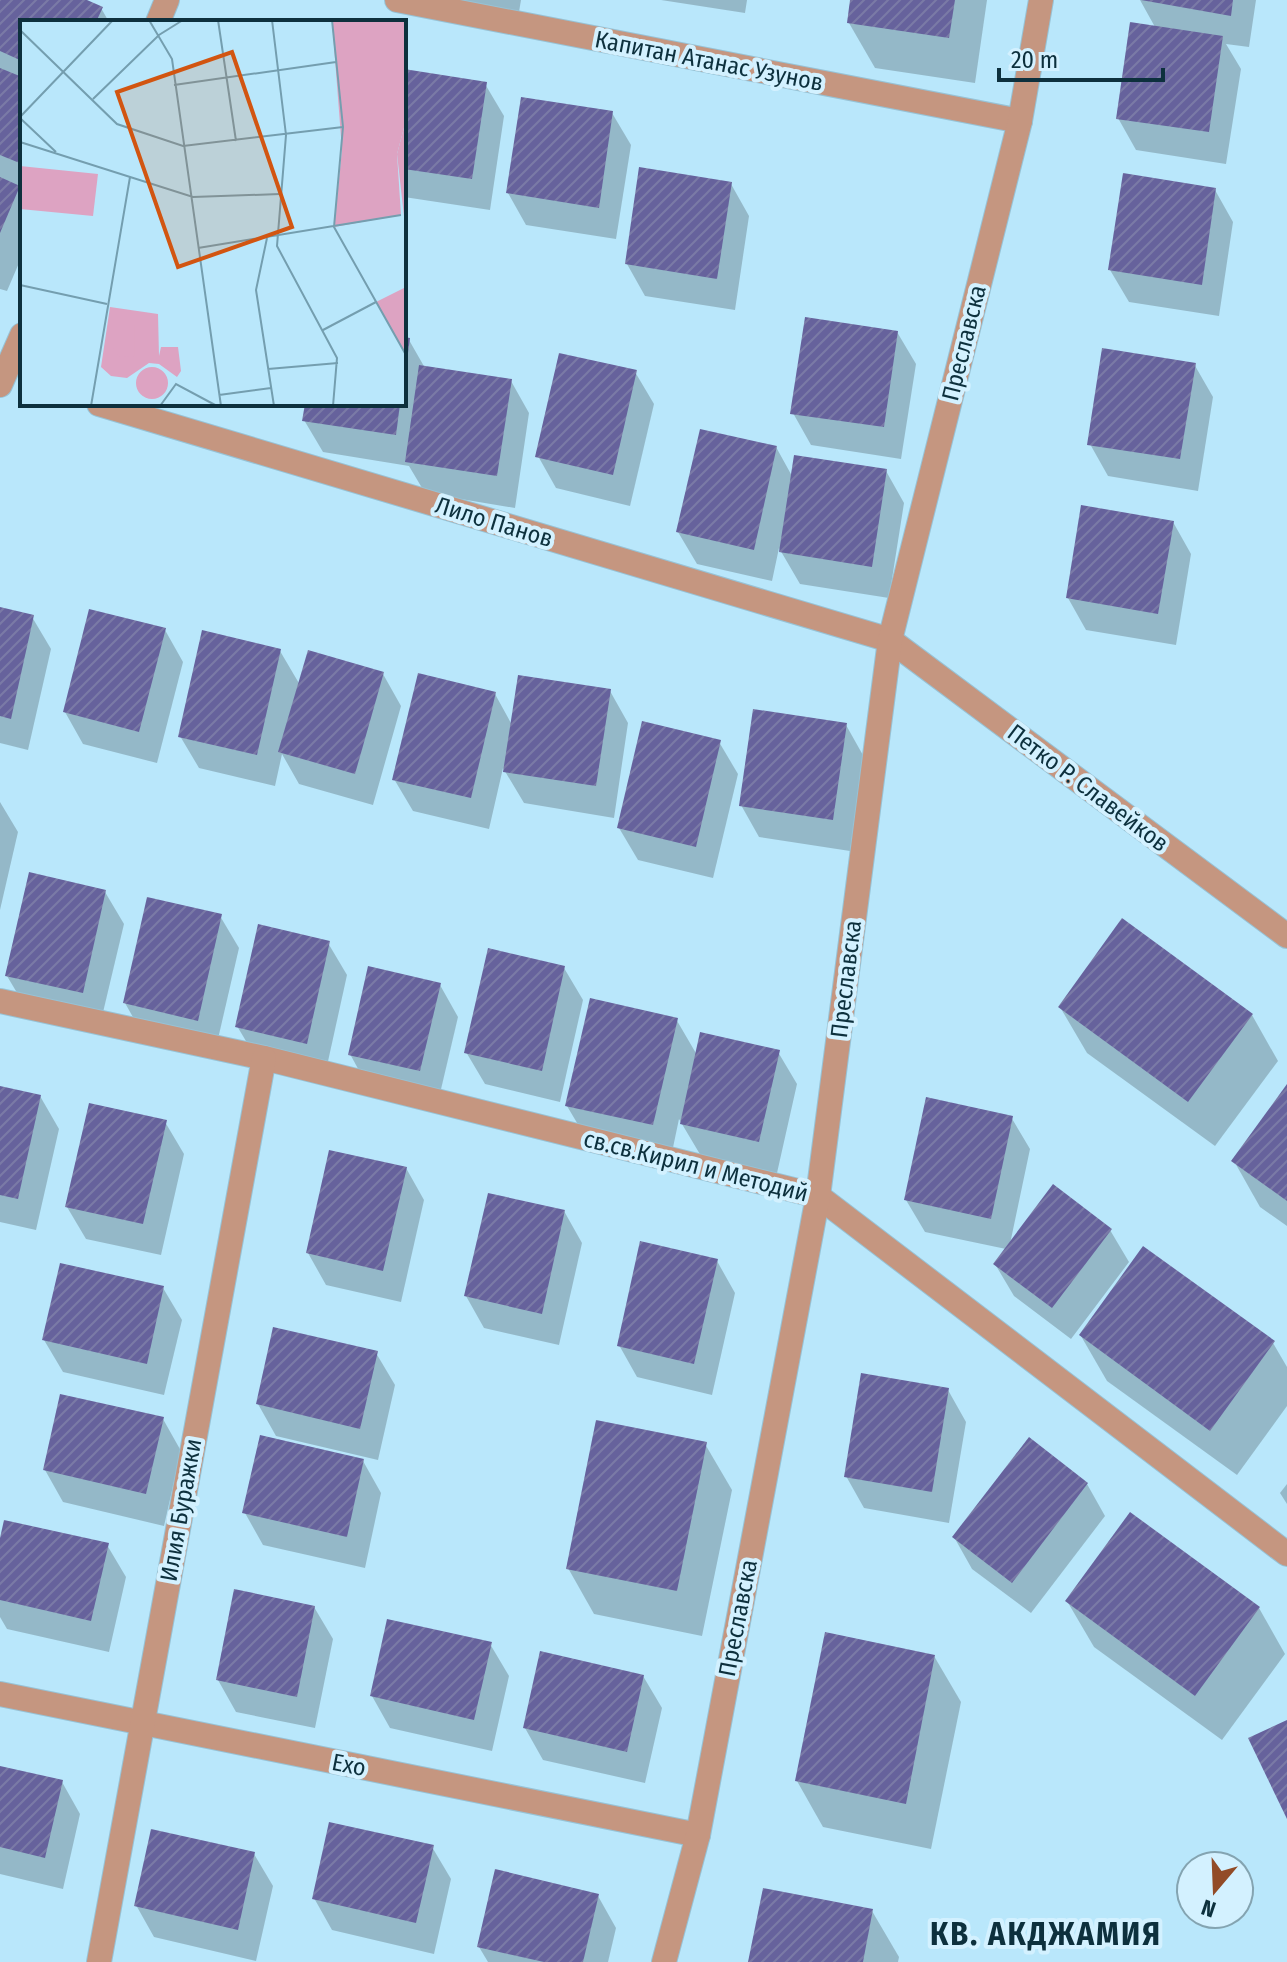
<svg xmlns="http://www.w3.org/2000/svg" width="1287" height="1962" font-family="'Fira Sans Condensed',sans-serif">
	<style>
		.shadow { fill: #0003 }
		.building { fill: url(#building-hatch) }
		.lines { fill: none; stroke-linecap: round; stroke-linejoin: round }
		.street-casing { stroke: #97c2d5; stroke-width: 26 }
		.street { stroke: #c59680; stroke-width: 24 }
		.labels { text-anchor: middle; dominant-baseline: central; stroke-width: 8; stroke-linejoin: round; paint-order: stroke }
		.street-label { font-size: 24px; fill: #0d303d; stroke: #d3f1ff }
		.district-label { font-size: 32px; font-weight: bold; letter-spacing: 2px; fill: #0d303d; stroke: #d3f1ff }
		.inset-road { fill: none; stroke: #749eaf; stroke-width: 2 }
		.view { fill: #d25511; fill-opacity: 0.15; stroke: #d25511; stroke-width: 4 }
		.inset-edge { fill: none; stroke: #0d303d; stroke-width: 4 }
	</style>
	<defs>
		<pattern id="building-hatch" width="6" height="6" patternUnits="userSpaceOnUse" patternTransform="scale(2)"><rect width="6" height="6" fill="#66629c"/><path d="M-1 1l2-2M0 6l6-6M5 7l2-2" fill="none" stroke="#7a7aa6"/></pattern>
	</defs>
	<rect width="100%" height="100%" fill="#b9e7fb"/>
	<g class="shadow">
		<polygon points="0,0 82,0 101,8 109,22 22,22 22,188 18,186 22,193 22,256 7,291 0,289"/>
		<polygon points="440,0 521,0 519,12"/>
		<polygon points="661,0 747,0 745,13"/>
		<polygon points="852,0 987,0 975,83 875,68 849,23"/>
		<polygon points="1256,0 1249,47 1226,44 1241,69 1226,164 1136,150 1118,118 1155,27 1140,0"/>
		<polygon points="404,71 485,84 504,116 490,210 404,197"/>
		<polygon points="612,113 631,145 616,239 526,225 508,193"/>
		<polygon points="731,184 749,216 735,310 645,296 627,264"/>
		<polygon points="1215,190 1233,222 1219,316 1129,302 1110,270"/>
		<polygon points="897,332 916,364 901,459 811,445 793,413"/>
		<polygon points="404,339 409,340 425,368 511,381 529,413 515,508 425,493 409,466 323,452 304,420 307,404 404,404"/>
		<polygon points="1194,364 1213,397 1198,491 1108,476 1090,444"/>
		<polygon points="635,372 654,404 630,506 556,488 538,456"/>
		<polygon points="776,447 792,476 886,471 904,503 889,598 800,584 779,548 772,581 697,564 678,532"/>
		<polygon points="1173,522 1191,554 1176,645 1086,630 1068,598"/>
		<polygon points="0,609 32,617 51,649 28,750 0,743"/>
		<polygon points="165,630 183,662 157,763 83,744 65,712"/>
		<polygon points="280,651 300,685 383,674 401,706 373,805 299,784 282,754 275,786 199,768 180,736"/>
		<polygon points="610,691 628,723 614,818 524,803 503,768 489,829 413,811 394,779 495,694 512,725"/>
		<polygon points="846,725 864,757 850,851 759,837 741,805"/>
		<polygon points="719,742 738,774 713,878 638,860 619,828"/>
		<polygon points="0,802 18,832 0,910"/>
		<polygon points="105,892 124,924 100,1025 26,1008 7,976"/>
		<polygon points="220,916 239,948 215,1052 143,1035 125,1003"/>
		<polygon points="328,943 347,975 325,1075 256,1058 237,1026"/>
		<polygon points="564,968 583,1000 560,1102 485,1084 466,1052"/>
		<polygon points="440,985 458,1017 438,1102 368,1087 350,1054"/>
		<polygon points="1060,1007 1252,1015 1278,1061 1215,1146 1087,1053"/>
		<polygon points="676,1019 697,1055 778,1052 797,1084 777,1173 701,1156 679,1119 671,1157 586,1138 567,1106"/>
		<polygon points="0,1088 40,1096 59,1129 36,1230 0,1222"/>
		<polygon points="1287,1088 1287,1226 1260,1207 1234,1161"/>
		<polygon points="1011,1117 1030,1149 1010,1244 1110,1230 1129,1262 1071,1339 1014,1296 995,1264 1006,1249 925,1232 906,1200"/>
		<polygon points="165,1122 184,1154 161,1255 86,1239 67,1207"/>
		<polygon points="406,1168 424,1200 401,1302 326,1285 308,1253"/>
		<polygon points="564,1211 582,1243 559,1345 484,1328 466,1296"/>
		<polygon points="717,1261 735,1293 712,1395 637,1377 619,1345"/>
		<polygon points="163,1288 182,1320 164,1395 63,1372 44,1340"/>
		<polygon points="1081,1336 1273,1343 1287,1367 1287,1406 1237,1475 1107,1381"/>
		<polygon points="376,1353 395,1385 378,1460 276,1436 258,1404"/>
		<polygon points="948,1390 966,1422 949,1523 864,1508 846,1476"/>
		<polygon points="163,1419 181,1451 164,1526 63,1502 45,1470"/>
		<polygon points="705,1444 732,1490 702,1636 594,1614 568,1568"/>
		<polygon points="363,1461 381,1493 365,1568 263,1545 245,1513"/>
		<polygon points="1087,1484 1105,1516 1031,1613 972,1569 954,1537"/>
		<polygon points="1287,1484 1287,1504 1280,1493"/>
		<polygon points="107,1545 126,1577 109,1652 7,1629 0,1617 0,1547"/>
		<polygon points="1067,1601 1259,1608 1285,1654 1222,1740 1094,1647"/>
		<polygon points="314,1607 333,1639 315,1728 236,1712 218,1680"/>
		<polygon points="490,1644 509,1676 492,1751 390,1728 372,1696"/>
		<polygon points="934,1656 961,1702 931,1849 823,1827 797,1781"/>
		<polygon points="643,1676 662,1708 645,1783 543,1760 525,1728"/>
		<polygon points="0,1768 62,1782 80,1814 63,1889 0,1874"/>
		<polygon points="432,1847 451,1879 434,1954 332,1930 314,1898"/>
		<polygon points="254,1854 273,1886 256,1961 154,1937 136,1905"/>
		<polygon points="598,1896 616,1928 608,1962 488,1962 479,1947"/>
		<polygon points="872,1911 899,1957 898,1962 750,1962"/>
	</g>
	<g class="building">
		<polygon points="0,0 87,0 103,7 96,22 22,22 22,61 0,51"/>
		<polygon points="850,0 955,0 949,38 847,23"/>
		<polygon points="1141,0 1233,0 1231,16"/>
		<polygon points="1130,22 1223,36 1209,132 1116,119"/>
		<polygon points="0,68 22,77 22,164 0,155"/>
		<polygon points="404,69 487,82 472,179 404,169"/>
		<polygon points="521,97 613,111 599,208 506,193"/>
		<polygon points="639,167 732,182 717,279 625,264"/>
		<polygon points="1123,173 1216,188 1202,285 1108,270"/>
		<polygon points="0,177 20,186 0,233"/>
		<polygon points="805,317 898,331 884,427 790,414"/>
		<polygon points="404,337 410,338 406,368 404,368"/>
		<polygon points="1102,348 1196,363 1180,459 1087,445"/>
		<polygon points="559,353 637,370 613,475 535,457"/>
		<polygon points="419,365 512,379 497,476 405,462"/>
		<polygon points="305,404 400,404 396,435 302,421"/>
		<polygon points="700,429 777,446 754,550 676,532"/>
		<polygon points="794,455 887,469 872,567 779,552"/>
		<polygon points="1081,505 1174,521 1158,614 1066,598"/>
		<polygon points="0,607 34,615 11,719 0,716"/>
		<polygon points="89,609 166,628 139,732 63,712"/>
		<polygon points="202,630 281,649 257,755 178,737"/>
		<polygon points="308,650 384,672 355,774 278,752"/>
		<polygon points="418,673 496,692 471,798 392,780"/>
		<polygon points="518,675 611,689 596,786 503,772"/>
		<polygon points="753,709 847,723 833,820 739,806"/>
		<polygon points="642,721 721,740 696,847 617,828"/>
		<polygon points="29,872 106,890 83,993 5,976"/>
		<polygon points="147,897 222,914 198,1021 123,1003"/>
		<polygon points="1122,918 1253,1014 1188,1102 1058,1007"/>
		<polygon points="258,924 330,941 307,1044 235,1027"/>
		<polygon points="488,948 565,966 542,1071 464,1053"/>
		<polygon points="368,966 441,983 420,1071 348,1055"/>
		<polygon points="590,998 678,1018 653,1125 565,1106"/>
		<polygon points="700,1032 780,1050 759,1142 680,1124"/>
		<polygon points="1287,1084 1287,1201 1231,1161"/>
		<polygon points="0,1086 41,1095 18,1199 0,1195"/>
		<polygon points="926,1097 1013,1116 991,1219 904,1200"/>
		<polygon points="89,1103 167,1120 143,1224 65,1207"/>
		<polygon points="329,1150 407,1167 383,1271 306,1253"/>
		<polygon points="1053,1184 1112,1229 1052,1308 993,1264"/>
		<polygon points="488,1193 565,1210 542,1314 464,1296"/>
		<polygon points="640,1241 718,1259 694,1364 617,1346"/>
		<polygon points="1143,1246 1275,1341 1210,1431 1079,1335"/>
		<polygon points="60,1263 164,1286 147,1364 42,1340"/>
		<polygon points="273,1327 378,1351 360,1429 256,1404"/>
		<polygon points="861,1373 949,1388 932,1492 844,1477"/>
		<polygon points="60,1394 164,1417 146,1494 43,1470"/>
		<polygon points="596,1420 707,1442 677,1591 566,1569"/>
		<polygon points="260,1435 364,1459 347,1537 242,1513"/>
		<polygon points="1029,1437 1088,1483 1012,1583 952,1537"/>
		<polygon points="1130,1512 1260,1607 1195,1696 1065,1601"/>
		<polygon points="4,1520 109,1543 91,1621 0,1600 0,1538"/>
		<polygon points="234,1589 315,1606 297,1697 216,1680"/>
		<polygon points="387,1619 492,1642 474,1720 370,1696"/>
		<polygon points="825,1632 935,1655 906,1804 795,1781"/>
		<polygon points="540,1651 644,1675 627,1752 523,1728"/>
		<polygon points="1287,1720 1287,1819 1248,1738"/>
		<polygon points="0,1766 63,1780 45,1858 0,1847"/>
		<polygon points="329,1822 434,1845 416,1923 312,1899"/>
		<polygon points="151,1829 255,1852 238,1930 134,1906"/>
		<polygon points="495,1869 599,1894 583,1962 544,1962 477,1947"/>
		<polygon points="763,1888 873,1909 863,1962 748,1962"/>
	</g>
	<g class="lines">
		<defs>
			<g id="street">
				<polyline points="397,0 1020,121"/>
				<polyline points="158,22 167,0"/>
				<polyline points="0,385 22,335"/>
				<polyline points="99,404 890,640 1287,936"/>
				<polyline points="0,1001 264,1058 818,1196 1287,1554"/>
				<polyline points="0,1694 698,1835"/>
				<polyline points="99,1962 264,1058"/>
				<polyline points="664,1962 698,1835 818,1196 890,640 1020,121 1041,0"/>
			</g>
		</defs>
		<use href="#street" class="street-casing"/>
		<use href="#street" class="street"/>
	</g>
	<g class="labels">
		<g class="street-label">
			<text transform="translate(709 61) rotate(11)">Капитан Атанас Узунов</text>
			<text transform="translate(964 343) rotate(-76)">Преславска</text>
			<text transform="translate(494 522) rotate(17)">Лило Панов</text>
			<text transform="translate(1088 788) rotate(37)">Петко Р. Славейков</text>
			<text transform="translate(846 979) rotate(-83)">Преславска</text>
			<text transform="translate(696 1166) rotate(14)">св.св.Кирил и Методий</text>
			<text transform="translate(181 1510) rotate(-80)">Илия Буражки</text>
			<text transform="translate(738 1618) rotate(-79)">Преславска</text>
			<text transform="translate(349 1765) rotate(11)">Ехо</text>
		</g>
		<g class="district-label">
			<text x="1046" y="1934">КВ. АКДЖАМИЯ</text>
		</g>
	</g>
	<g transform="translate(20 20)">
		<rect width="386" height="386" fill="#b9e7fb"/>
		<path d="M386 100V214L377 134ZM386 267V335L356 282ZM90 287 138 294 139 336 141 327H158L161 351 157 357 139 344 129 343 107 358 91 356 81 347Z" fill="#dda3c2"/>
		<path d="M115 305 114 336 99 337 92 326ZM116 363a16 16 0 1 1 32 0a16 16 0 1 1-32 0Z" fill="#dda3c2"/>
		<path d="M312 0H386V100L377 134 381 195 314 207 322 130Z" fill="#dda3c2"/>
		<path d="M0 146 78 154 73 196 0 189Z" fill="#dda3c2"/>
		<path class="inset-road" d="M129 0 152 39 201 386M198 0 216 121M252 0 266 115 257 226 317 338 313 386M312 0 323 107 314 207 386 335M0 10 97 104 163 126 323 107M154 65 316 42M73 79 139 15 163 0M0 97 93 0M0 98 36 132M0 122 173 177 260 174M247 218 236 270 254 386M178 228 381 195M0 265 87 284M303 310 356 282M248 349 318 343M199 375 251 368M71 386 110 157M140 386 156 364 197 386"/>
		<path class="view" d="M212 32 272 207 158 247 97 72Z"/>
		<rect width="386" height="386" class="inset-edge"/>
	</g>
	<g transform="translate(1215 1890) rotate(199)"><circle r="38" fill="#d3f1ff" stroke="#84a4b1" stroke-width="2"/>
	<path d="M0-6L14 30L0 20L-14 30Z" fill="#924b27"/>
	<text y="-12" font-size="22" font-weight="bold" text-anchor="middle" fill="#0d303d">N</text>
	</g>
	<path d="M999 68v12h164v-12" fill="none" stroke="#0d303d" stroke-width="4"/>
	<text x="1011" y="68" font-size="24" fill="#0d303d" stroke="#d3f1ff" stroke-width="6" paint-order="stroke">20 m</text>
</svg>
